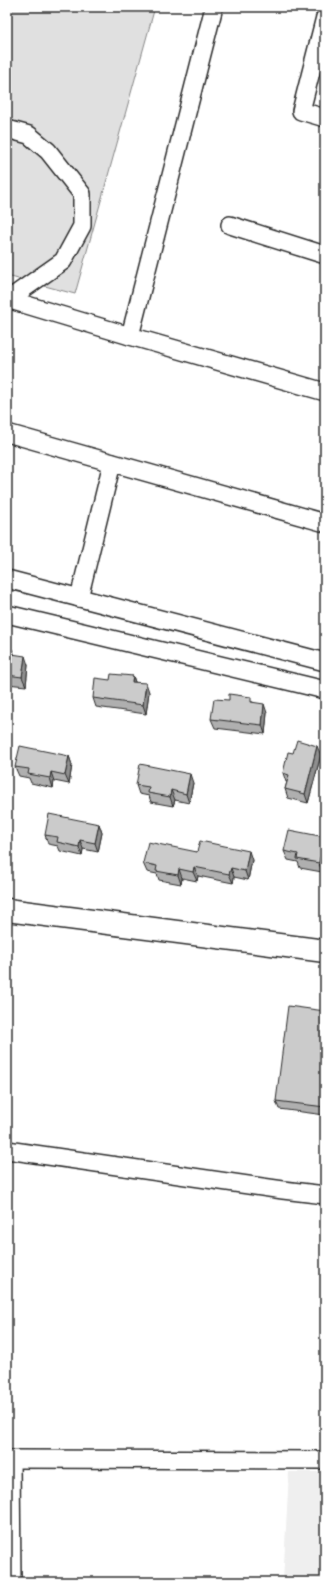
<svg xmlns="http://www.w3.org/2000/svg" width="332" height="1589" font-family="Dekko,sans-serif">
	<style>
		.built { fill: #efefef }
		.green { fill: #e0e0e0; stroke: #868686 }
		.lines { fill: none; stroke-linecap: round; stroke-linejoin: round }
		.street-casing { stroke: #2b2b2b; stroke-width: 20 }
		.secondary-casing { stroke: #2b2b2b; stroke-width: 25 }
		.street { stroke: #fff; stroke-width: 17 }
		.secondary { stroke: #fff; stroke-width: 22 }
		.wall { fill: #afafaf; stroke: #2b2b2b }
		.shaded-wall { fill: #8e8e8e; stroke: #2b2b2b }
		.building { fill: #cbcbcb; stroke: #2b2b2b }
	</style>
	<rect width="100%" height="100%" fill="#fff"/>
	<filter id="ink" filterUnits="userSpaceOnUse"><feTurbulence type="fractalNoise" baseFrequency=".025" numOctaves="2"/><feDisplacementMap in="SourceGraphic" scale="8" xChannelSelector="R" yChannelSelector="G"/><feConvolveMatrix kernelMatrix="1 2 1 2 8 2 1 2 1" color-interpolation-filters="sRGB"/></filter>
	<g filter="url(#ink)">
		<polygon class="built" points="289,1472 325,1472 325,1582 283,1582"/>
		<polygon class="green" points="7,7 155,7 75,294 7,276"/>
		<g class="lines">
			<defs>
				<g id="street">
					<polyline points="214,7 130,336 325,392"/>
					<polyline points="325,17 301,111 325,118"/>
					<polyline points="7,129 29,135 48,151 82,194 82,226 63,261 9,299"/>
					<polyline points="230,225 325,255"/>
					<polyline points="7,299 130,336"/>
					<polyline points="7,433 325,523"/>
					<polyline points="7,579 325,662"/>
					<polyline points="79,598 112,463"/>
					<polyline points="7,614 325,690"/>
					<polyline points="7,1150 283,1190 325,1195"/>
					<polyline points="7,1459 325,1460"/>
					<polyline points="11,1459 12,1582"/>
				</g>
				<polyline id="secondary" points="7,910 325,951"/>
			</defs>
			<use href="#street" class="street-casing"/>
			<use href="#secondary" class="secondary-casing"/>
			<use href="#street" class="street"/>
			<use href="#secondary" class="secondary"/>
		</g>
		<g class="wall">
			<polygon points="7,648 12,649 14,655 28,665 26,686 7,684"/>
			<polygon points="133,676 135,682 149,692 146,714 96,707 93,698 110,680"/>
			<polygon points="229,700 253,702 267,713 265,734 215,728 211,719"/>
			<polygon points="293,753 321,755 308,803 288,798 285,789 287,782 286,782 283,773"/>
			<polygon points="69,756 72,765 69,784 54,781 53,788 31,783 29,778 19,776 15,767"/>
			<polygon points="193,783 189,803 175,800 173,806 151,802 149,796 139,794 136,785"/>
			<polygon points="99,824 102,833 98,852 83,849 82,856 60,851 58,846 48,844 45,835"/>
			<polygon points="325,837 325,866 323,866 322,872 300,868 298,862 288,860 284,851"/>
			<polygon points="197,852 252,860 248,880 234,877 233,883 198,876 197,881 182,878 181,884 159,880 157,874 147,872 143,863"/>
			<polygon points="325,1011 325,1115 279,1109 276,1101"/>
		</g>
		<g class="shaded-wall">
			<polygon points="12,649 16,658 12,654"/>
			<polygon points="25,656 28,665 26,686 22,677"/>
			<polygon points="133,676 136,685 132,682"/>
			<polygon points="146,683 149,692 146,714 143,705"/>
			<polygon points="264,704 267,713 265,734 262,725"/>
			<polygon points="317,746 321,755 308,803 305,794"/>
			<polygon points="69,756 72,765 69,784 65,775"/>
			<polygon points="51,772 54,781 53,788 50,778"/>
			<polygon points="190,774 193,783 189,803 186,794"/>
			<polygon points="171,790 175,800 173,806 170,797"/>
			<polygon points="99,824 102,833 98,852 95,843"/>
			<polygon points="80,840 83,849 82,856 79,847"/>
			<polygon points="249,851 252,860 248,880 245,871"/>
			<polygon points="320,857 323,866 322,872 319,863"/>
			<polygon points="194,867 198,876 197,881 193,872"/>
			<polygon points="231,868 234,877 233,883 229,874"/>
			<polygon points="179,869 182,878 181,884 178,875"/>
		</g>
		<g class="building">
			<polygon points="7,648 12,649 12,654 25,656 22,677 7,675"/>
			<polygon points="111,674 133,676 132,682 146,683 143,705 93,698 95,678 110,680"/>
			<polygon points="229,694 251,697 251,702 264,704 262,725 211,719 214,699 229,700"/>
			<polygon points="297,740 317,746 305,794 285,789 289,775 283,773 288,752 293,753"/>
			<polygon points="20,746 69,756 65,775 51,772 50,778 28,774 29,769 15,767"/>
			<polygon points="140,764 190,774 186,794 171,790 170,797 148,793 149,787 136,785"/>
			<polygon points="49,814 99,824 95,843 80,840 79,847 57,842 58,837 45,835"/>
			<polygon points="289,830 325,837 325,858 320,857 319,863 297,859 298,854 284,851"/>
			<polygon points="200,841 249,851 245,871 231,868 229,874 194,867 193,872 179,869 178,875 156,871 157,866 143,863 148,842 197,852"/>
			<polygon points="288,1006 325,1011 325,1107 276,1101"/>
		</g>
	</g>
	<rect width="332" height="1589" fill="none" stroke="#fff" stroke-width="24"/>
	<rect x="12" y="12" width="308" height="1565" fill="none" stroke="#2b2b2b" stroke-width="1.5" filter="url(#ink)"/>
</svg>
